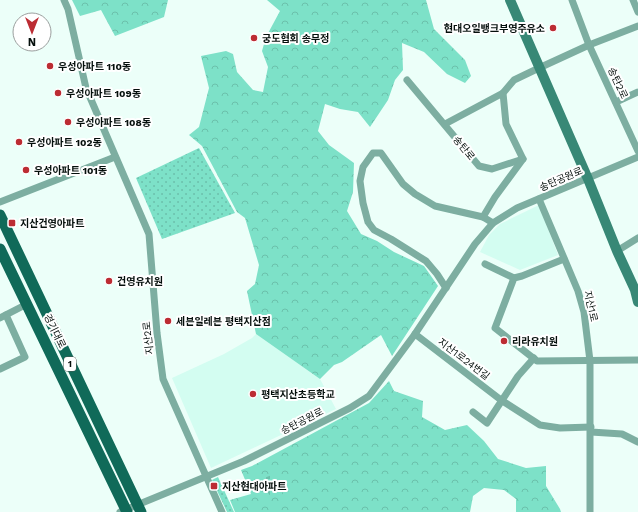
<svg xmlns="http://www.w3.org/2000/svg" width="638" height="512" font-family="'Work Sans','Noto Sans KR',sans-serif">
	<style>
		.built { fill: #d3fdf1 }
		.green { fill: url(#green-dots) }
		.forest { fill: url(#forest-crowns) }
		.cemetery { fill: url(#cemetery-stones) }
		.lines { fill: none; stroke-linecap: round; stroke-linejoin: round }
		.minor { stroke: #7daea1; stroke-width: 7 }
		.secondary { stroke: #388876; stroke-width: 10 }
		.primary { stroke: #106a59; stroke-width: 11 }
		.poi-dot { fill: #bc2c33; stroke: #fff; stroke-width: 1.5 }
		.labels { text-anchor: middle; dominant-baseline: central; stroke-width: 4; stroke-linejoin: round; paint-order: stroke }
		.shield { fill: #fff; stroke: #505755; stroke-width: 1 }
		.shield-label { font-size: 9px; font-weight: bold; fill: #050f0c }
		.poi-label { font-size: 10px; font-weight: bold; fill: #050f0c; stroke: #fff; text-anchor: start }
		.street-label { font-size: 10px; fill: #050f0c; stroke: #fff }
	</style>
	<defs>
		<pattern id="green-dots" width="8" height="8" patternUnits="userSpaceOnUse"><rect width="8" height="8" fill="#7de1c8"/><path d="M2 2h.1M6 6h.1" fill="none" stroke="#6bc0ab" stroke-width="1.8" stroke-linecap="round"/></pattern>
		<pattern id="forest-crowns" width="20" height="18" patternUnits="userSpaceOnUse"><rect width="20" height="18" fill="#7de1c8"/><path d="M2 6a3 3 0 1 1 6 0M12 15a3 3 0 1 1 6 0" fill="none" stroke="#6bc0ab"/></pattern>
		<pattern id="cemetery-stones" width="16" height="16" patternUnits="userSpaceOnUse"><rect width="16" height="16" fill="#7de1c8"/><path d="M2 7V4a2 2 0 0 1 4 0v3zM10 15v-3a2 2 0 0 1 4 0v3z" fill="#6bc0ab"/></pattern>
	</defs>
	<rect width="100%" height="100%" fill="#ecfff9"/>
	<g class="built">
		<polygon points="539,205 558,255 520,270 480,252 489,235 500,224"/>
		<polygon points="256,334 320,379 336,409 211,468 172,378 224,354 252,338"/>
	</g>
	<g class="green">
		<polygon points="199,148 235,213 162,239 136,178"/>
		<polygon points="218,477 234,512 227,512 212,480"/>
	</g>
	<g class="forest">
		<polygon points="72,0 168,0 164,17 115,36 101,10 80,16"/>
		<polygon points="267,0 426,0 434,29 465,60 471,76 465,83 447,74 424,52 402,43 403,70 395,80 388,100 370,127 358,112 340,109 325,104 318,131 329,145 354,163 353,192 347,211 361,234 377,241 394,252 424,266 438,286 392,356 381,335 342,362 334,365 320,379 256,334 247,291 255,284 259,265 245,218 237,212 202,146 189,135 199,127 209,88 201,56 226,51 233,54 237,72 253,90 263,92 268,67 262,51 266,37 280,11"/>
		<polygon points="389,381 394,391 423,401 422,417 445,430 467,425 484,441 498,459 526,468 546,466 546,486 560,509 561,512 516,512 516,499 504,490 484,488 473,496 470,512 235,512 230,500 251,494 241,470 252,466 369,403"/>
	</g>
	<polygon class="cemetery" points="277,473 283,494 271,497 259,480"/>
	<g class="lines">
		<g class="minor">
			<polyline points="64,0 68,9 86,88 149,234 157,333 163,379 222,512"/>
			<polyline points="572,0 589,45 638,151"/>
			<polyline points="633,0 638,12"/>
			<polyline points="407,80 479,166 492,169 523,159 506,124 503,93 514,80 539,68 589,45 638,26"/>
			<polyline points="616,102 638,92"/>
			<polyline points="445,124 503,93"/>
			<polyline points="539,199 578,291 584,312 590,361 590,512"/>
			<polyline points="0,202 115,157"/>
			<polyline points="483,217 495,197 523,159"/>
			<polyline points="617,251 638,238"/>
			<polyline points="564,259 522,276 514,278 495,328 537,361 638,360"/>
			<polyline points="485,264 514,278"/>
			<polyline points="446,288 437,274 426,261 391,239 374,230 368,222 363,203 360,181 363,167 373,153 381,153 403,184 415,194 435,206 483,217 493,223"/>
			<polyline points="0,318 27,304"/>
			<polyline points="415,334 501,400 540,425 560,428 591,427"/>
			<polyline points="0,369 25,357 6,315"/>
			<polyline points="473,412 487,423 518,376 534,358"/>
			<polyline points="591,432 622,434 638,442"/>
			<polyline points="120,512 244,461 350,408 369,396 415,334 475,244 493,223 517,208 638,157"/>
		</g>
		<polyline class="secondary" points="510,0 588,179 617,251 635,290 638,302"/>
		<g class="primary">
			<polyline points="0,215 141,512"/>
			<polyline points="0,249 127,512"/>
		</g>
	</g>
	<g class="poi-dot">
		<circle cx="553" cy="28" r="4"/>
		<circle cx="254" cy="38" r="4"/>
		<circle cx="50" cy="66" r="4"/>
		<circle cx="58" cy="93" r="4"/>
		<circle cx="68" cy="122" r="4"/>
		<circle cx="19" cy="142" r="4"/>
		<circle cx="26" cy="170" r="4"/>
		<rect x="8" y="219" width="8" height="8" rx="2"/>
		<circle cx="109" cy="281" r="4"/>
		<circle cx="168" cy="321" r="4"/>
		<circle cx="504" cy="341" r="4"/>
		<circle cx="253" cy="394" r="4"/>
		<rect x="210" y="482" width="8" height="8" rx="2"/>
	</g>
	<g class="labels">
		<rect class="shield" x="64" y="357" width="12" height="14" rx="3"/>
		<g class="shield-label">
			<text x="70" y="364">1</text>
		</g>
		<g class="poi-label">
			<text x="545" y="28" text-anchor="end">현대오일뱅크부영주유소</text>
			<text x="262" y="38">궁도협회 송무정</text>
			<text x="58" y="66">우성아파트 110동</text>
			<text x="66" y="93">우성아파트 109동</text>
			<text x="76" y="122">우성아파트 108동</text>
			<text x="27" y="142">우성아파트 102동</text>
			<text x="34" y="170">우성아파트 101동</text>
			<text x="20" y="223">지산건영아파트</text>
			<text x="117" y="281">건영유치원</text>
			<text x="176" y="321">세븐일레븐 평택지산점</text>
			<text x="512" y="341">리라유치원</text>
			<text x="261" y="394">평택지산초등학교</text>
			<text x="222" y="486">지산현대아파트</text>
		</g>
		<g class="street-label">
			<text transform="translate(618 83) rotate(65)">송탄2로</text>
			<text transform="translate(464 148) rotate(51)">송탄로</text>
			<text transform="translate(561 179) rotate(-23)">송탄공원로</text>
			<text transform="translate(591 306) rotate(77)">지산1로</text>
			<text transform="translate(55 331) rotate(64)">경기대로</text>
			<text transform="translate(148 338) rotate(-96)">지산2로</text>
			<text transform="translate(464 359) rotate(37)">지산1로24번길</text>
			<text transform="translate(302 421) rotate(-27)">송탄공원로</text>
		</g>
	</g>
	<g transform="translate(32 32) rotate(180)"><circle r="19" fill="#ffffff" stroke="#9b9f9e"/>
	<path d="M0-3L7 15L0 10L-7 15Z" fill="#bc2c33"/>
	<text y="-6" font-size="11" font-weight="bold" text-anchor="middle" fill="#050f0c">N</text>
	</g>
</svg>
